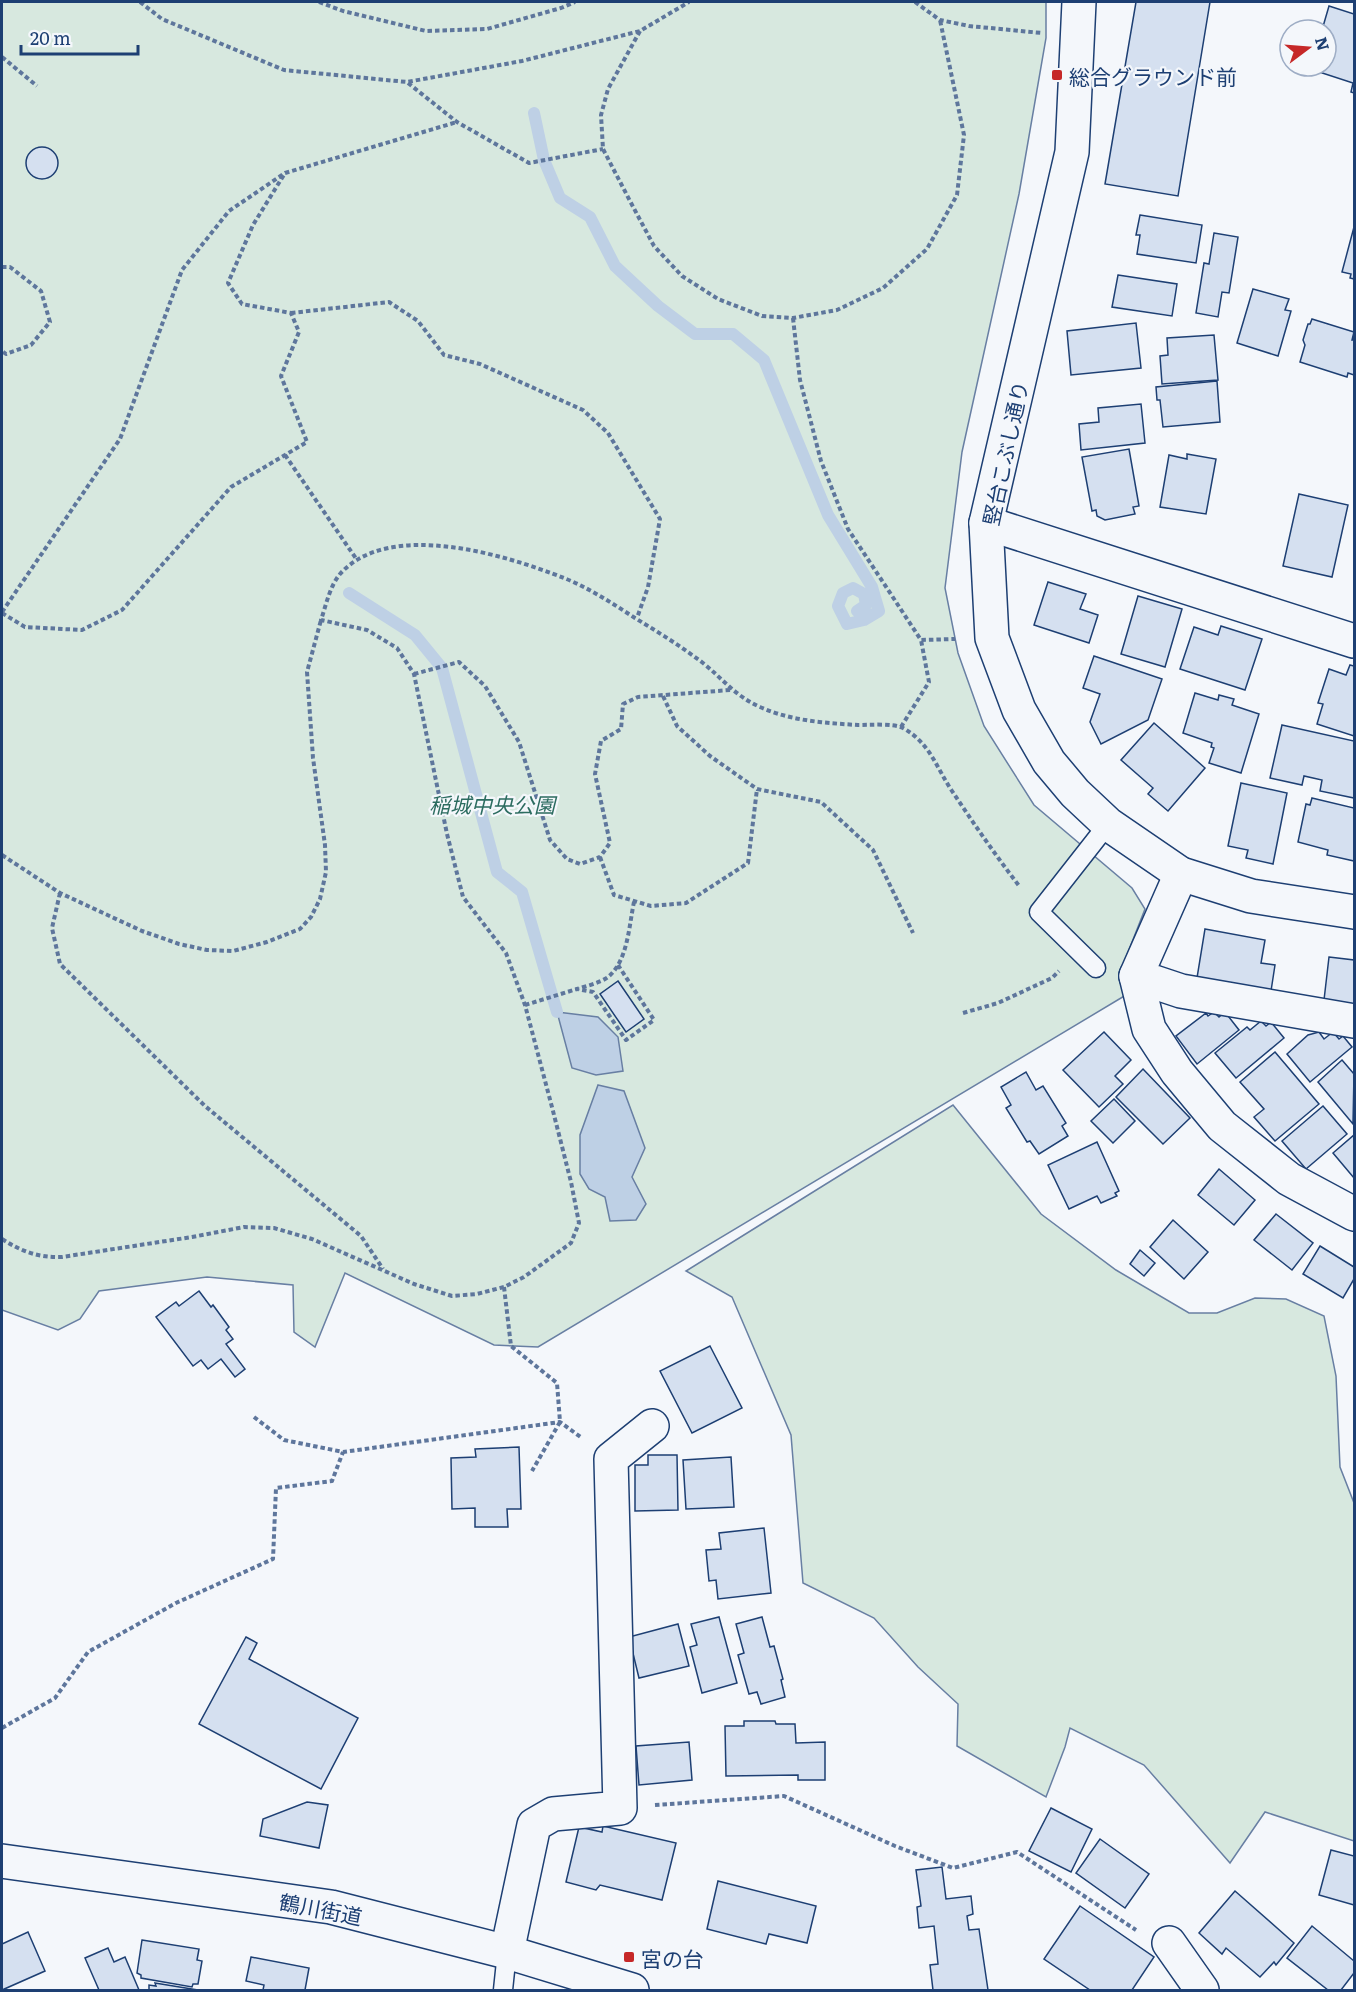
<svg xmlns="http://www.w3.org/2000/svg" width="1356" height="1992" font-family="Literata,'Noto Sans JP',serif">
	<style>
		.green { fill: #d7e8df; stroke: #687fa3; stroke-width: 1.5 }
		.water { fill: #bed0e5; stroke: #687fa3; stroke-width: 1.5 }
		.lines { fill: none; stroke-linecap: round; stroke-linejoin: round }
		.stream { stroke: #bed0e5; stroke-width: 12 }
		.building { fill: #d5e0f0; stroke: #1d3f73; stroke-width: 1.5 }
		.service-casing { stroke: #1d3f73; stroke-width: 21 }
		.minor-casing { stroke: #1d3f73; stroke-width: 36 }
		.tertiary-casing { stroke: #1d3f73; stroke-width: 36 }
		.primary-casing { stroke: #1d3f73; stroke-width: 36 }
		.path { stroke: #5e769c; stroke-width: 4; stroke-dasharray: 4.5 3; stroke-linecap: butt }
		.service { stroke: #f4f7fb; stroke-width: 18 }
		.minor { stroke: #f4f7fb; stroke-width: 33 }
		.tertiary { stroke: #f4f7fb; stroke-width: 33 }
		.primary { stroke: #f4f7fb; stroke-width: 33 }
		.poi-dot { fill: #c62828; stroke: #f4f7fb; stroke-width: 2 }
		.labels { text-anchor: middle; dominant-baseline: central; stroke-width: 4.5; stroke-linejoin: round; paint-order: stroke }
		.poi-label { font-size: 21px; fill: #1d3f73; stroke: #f4f7fb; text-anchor: start }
		.street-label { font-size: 21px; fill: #1d3f73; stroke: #f4f7fb }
		.park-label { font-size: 21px; font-style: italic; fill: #2c6c60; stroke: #f4f7fb }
	</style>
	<rect width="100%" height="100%" fill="#f4f7fb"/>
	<g class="green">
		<polygon points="2,2 1046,2 1046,38 1019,194 962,452 945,588 958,653 984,726 1034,805 1132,888 1145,909 1123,965 1126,995 538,1347 494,1345 345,1273 315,1347 294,1332 293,1285 207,1277 99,1291 80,1319 58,1330 2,1310"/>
		<polygon points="953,1105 1041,1214 1116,1270 1189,1313 1217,1313 1255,1298 1286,1299 1324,1316 1336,1376 1340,1467 1354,1503 1354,1841 1265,1812 1230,1863 1144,1765 1070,1728 1065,1747 1046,1797 957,1746 958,1704 918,1667 874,1618 803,1583 791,1435 732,1297 686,1271"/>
	</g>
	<g class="water">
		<polygon points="557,1012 598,1017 618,1037 623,1071 596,1075 572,1068"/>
		<polygon points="598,1085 624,1091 645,1148 632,1177 646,1204 636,1220 610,1221 605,1197 589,1189 580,1174 580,1135"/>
	</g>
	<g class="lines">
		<g class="stream">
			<polyline points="534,113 544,160 560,198 590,217 615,266 658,306 695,334 733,334 764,360 828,515 872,587 879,611 864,620 847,624 838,606 843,593 853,588 864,594 866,605 857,611"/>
			<polyline points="349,593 415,635 442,668 497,872 522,892 557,1012"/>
		</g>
	</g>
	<g class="building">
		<polygon points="1136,2 1210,2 1178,196 1105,184"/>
		<polygon points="1329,6 1354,14 1354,93 1351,92 1353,83 1310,69 1311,66 1326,66 1326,30 1322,30"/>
		<circle cx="42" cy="163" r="16"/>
		<polygon points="1140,215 1202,225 1196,263 1137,254 1140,235 1136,235"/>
		<polygon points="1354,227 1354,279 1350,278 1351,274 1342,272"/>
		<polygon points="1214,233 1238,237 1229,293 1222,292 1218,317 1196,313 1204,263 1209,264"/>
		<polygon points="1118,275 1177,284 1172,316 1112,307"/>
		<polygon points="1253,289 1289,299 1285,310 1291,311 1278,356 1237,343"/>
		<polygon points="1312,319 1354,332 1352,340 1354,340 1354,375 1348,373 1347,377 1300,362 1305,345 1303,340 1308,324 1310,324"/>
		<polygon points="1136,323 1141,368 1071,375 1067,331"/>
		<polygon points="1214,335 1218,380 1162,384 1160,356 1168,355 1167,338"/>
		<polygon points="1217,381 1220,422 1163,427 1160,400 1157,400 1156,387"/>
		<polygon points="1141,404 1145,443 1081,450 1079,424 1099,422 1098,408"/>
		<polygon points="1129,449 1139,506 1133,507 1135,514 1105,520 1097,516 1096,510 1092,511 1082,457"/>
		<polygon points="1187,454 1216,459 1206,514 1160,507 1169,455 1187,459"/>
		<polygon points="1299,494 1348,505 1332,577 1283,566"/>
		<polygon points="1048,582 1086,594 1080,609 1098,615 1089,643 1034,625"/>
		<polygon points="1138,596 1182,609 1165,667 1121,654"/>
		<polygon points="1221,626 1262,639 1245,690 1180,669 1194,627 1218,635"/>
		<polygon points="1094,656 1162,679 1148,720 1101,744 1090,722 1100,694 1083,688"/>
		<polygon points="1350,665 1354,666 1354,736 1317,724 1323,704 1318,703 1329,669 1346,675"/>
		<polygon points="1195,693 1218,700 1219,695 1234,699 1232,705 1259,714 1241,773 1209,763 1214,748 1211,747 1212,743 1183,733"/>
		<polygon points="1154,723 1205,768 1168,811 1148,794 1153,788 1121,760"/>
		<polygon points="1282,725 1354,741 1354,798 1320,791 1322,780 1304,776 1302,785 1270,778"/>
		<polygon points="1241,783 1287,793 1273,864 1246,858 1248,850 1228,846"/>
		<polygon points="1312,798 1354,808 1354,861 1327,855 1328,850 1298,842 1306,804 1310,805"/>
		<polygon points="1205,929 1265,940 1261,963 1275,965 1271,991 1197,978"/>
		<polygon points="1329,957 1354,960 1354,1004 1324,1000"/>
		<polygon points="618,981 644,1019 626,1032 600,994"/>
		<polygon points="1214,1012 1219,1017 1225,1012 1239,1030 1197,1064 1176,1036 1206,1013 1208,1016"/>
		<polygon points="1261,1021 1266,1026 1271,1022 1284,1038 1236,1078 1215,1053 1247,1027 1250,1030"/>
		<polygon points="1104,1032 1131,1060 1115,1076 1123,1084 1099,1107 1063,1070"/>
		<polygon points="1319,1032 1324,1039 1333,1032 1339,1039 1343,1036 1352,1047 1310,1082 1287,1054 1308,1035"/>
		<polygon points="1275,1052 1319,1104 1275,1141 1254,1117 1264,1109 1240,1082"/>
		<polygon points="1342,1060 1354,1074 1353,1124 1318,1082"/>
		<polygon points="1143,1069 1190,1118 1163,1144 1116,1097"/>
		<polygon points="1026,1072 1036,1090 1043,1086 1066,1123 1062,1126 1068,1136 1039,1154 1030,1141 1027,1142 1006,1108 1011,1105 1001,1087"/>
		<polygon points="1114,1099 1135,1121 1113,1143 1091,1121"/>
		<polygon points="1323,1106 1347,1134 1306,1169 1282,1141"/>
		<polygon points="1354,1135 1354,1178 1333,1153"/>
		<polygon points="1097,1142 1119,1191 1115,1193 1117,1196 1101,1203 1097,1196 1069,1209 1048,1165"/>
		<polygon points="1219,1169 1255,1200 1234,1225 1198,1195"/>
		<polygon points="1276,1214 1313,1243 1292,1270 1254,1240"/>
		<polygon points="1173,1220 1208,1252 1184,1279 1150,1247"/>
		<polygon points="1320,1246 1354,1267 1354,1279 1343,1298 1303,1274"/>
		<polygon points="1140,1250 1155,1263 1144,1276 1130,1264"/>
		<polygon points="199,1291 211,1307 213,1305 229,1327 226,1330 233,1339 226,1344 245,1369 235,1377 221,1359 208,1369 201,1360 193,1366 156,1317 176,1302 179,1306"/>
		<polygon points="710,1346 742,1408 692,1433 660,1371"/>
		<polygon points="519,1447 521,1509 507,1509 508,1527 475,1527 475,1508 452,1509 451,1458 476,1457 475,1449"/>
		<polygon points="648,1455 677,1455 678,1510 635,1511 635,1465 648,1465"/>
		<polygon points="731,1457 734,1507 686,1509 683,1460"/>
		<polygon points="764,1528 771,1593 718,1599 716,1580 709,1581 706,1550 721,1549 719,1533"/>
		<polygon points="719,1617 737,1683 702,1693 690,1647 697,1645 691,1624"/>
		<polygon points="762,1617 770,1647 774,1646 783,1679 781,1680 785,1697 761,1704 757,1692 749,1694 738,1655 744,1653 736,1624"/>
		<polygon points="678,1624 689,1666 639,1678 629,1637"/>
		<polygon points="246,1637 257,1643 249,1659 358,1718 321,1789 199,1724"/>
		<polygon points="744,1721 775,1721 776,1724 795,1724 796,1743 825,1742 825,1780 798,1780 798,1775 726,1776 725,1726 744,1726"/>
		<polygon points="689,1742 692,1780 639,1785 636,1746"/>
		<polygon points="307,1802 328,1805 319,1848 260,1836 263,1819"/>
		<polygon points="1051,1808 1092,1829 1071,1872 1029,1851"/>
		<polygon points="603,1826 676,1843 662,1900 600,1885 596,1890 566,1882 579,1827 602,1832"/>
		<polygon points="1100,1839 1149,1874 1125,1908 1076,1873"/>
		<polygon points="1331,1850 1354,1856 1354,1905 1319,1895"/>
		<polygon points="942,1867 946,1899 971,1896 973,1914 967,1916 969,1930 979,1929 988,1990 933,1990 930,1965 938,1964 934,1926 919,1928 917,1907 921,1906 916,1870"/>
		<polygon points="718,1881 816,1906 807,1943 769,1934 766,1944 707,1929"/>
		<polygon points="1235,1891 1294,1943 1276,1965 1274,1962 1260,1977 1226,1948 1222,1954 1199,1933"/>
		<polygon points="1080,1906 1154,1957 1132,1990 1090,1990 1044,1959"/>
		<polygon points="1312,1926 1354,1961 1354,1973 1341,1990 1328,1990 1287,1958"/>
		<polygon points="28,1932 45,1971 2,1990 2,1944"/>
		<polygon points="142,1940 199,1949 197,1960 202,1961 198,1984 193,1984 192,1987 141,1978 141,1975 137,1973"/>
		<polygon points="108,1948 114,1962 125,1957 139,1990 99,1990 85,1958"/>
		<polygon points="251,1957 309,1968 305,1990 263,1990 264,1985 246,1981"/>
		<polygon points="155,1983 198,1990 149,1990 149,1985 156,1986"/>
	</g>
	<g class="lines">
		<defs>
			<g id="service">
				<polyline points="1096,968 1039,912 1108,824"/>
				<polyline points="503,1990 507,1952"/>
			</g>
			<g id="minor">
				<polyline points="986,523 1354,641"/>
				<polyline points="1181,874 1136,976 1181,991 1354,1021"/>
				<polyline points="1136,976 1149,1029 1177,1072 1222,1126 1289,1179 1354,1214"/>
				<polyline points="1169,1943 1202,1990"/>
				<polyline points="507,1952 534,1825 553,1814 620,1808 611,1459 652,1426"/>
			</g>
			<polyline id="tertiary" points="1079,2 1072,152 986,523 992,638 1019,710 1049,762 1075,793 1108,824 1181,874 1251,896 1354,912"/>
			<polyline id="primary" points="2,1861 331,1907 507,1952 632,1990"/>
		</defs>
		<use href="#service" class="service-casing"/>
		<use href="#minor" class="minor-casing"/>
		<use href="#tertiary" class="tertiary-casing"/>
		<use href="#primary" class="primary-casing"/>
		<g class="path">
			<polyline points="140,2 162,19 284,70 407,82 522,61 640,31 689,2"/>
			<polyline points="319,2 343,11 426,31 487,29 561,8 575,2"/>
			<polyline points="915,2 940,20 969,26 1042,33"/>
			<polyline points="640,31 608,89 601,115 603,149 630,201 654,246 682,276 718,299 762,316 793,318 837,310 883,288 927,249 957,195 964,135 940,20"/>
			<polyline points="2,57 37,86"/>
			<polyline points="408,83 457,122 529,163 603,149"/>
			<polyline points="2,267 10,267 41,291 50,322 31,345 6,354 2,351"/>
			<polyline points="291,313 389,302 418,321 444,355 480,364 583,410 608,433 660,519 648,587 637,618"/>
			<polyline points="793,318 800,380 821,461 848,529 921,640 955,639"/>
			<polyline points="285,455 357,560"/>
			<polyline points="2,612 120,439 182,270 229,211 285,173 457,122"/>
			<polyline points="2,613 25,627 82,630 122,610 231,487 307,442 281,376 299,332 291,313 242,304 228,283 253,225 285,173"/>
			<polyline points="414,674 459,662 485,686 519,742 550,840 567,859 580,864 600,857 610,843 595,774 601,741 621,729 623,704 638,697 730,690"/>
			<polyline points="663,696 677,726 710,756 757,789 821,802 873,850 913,933"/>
			<polyline points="901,727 929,682 921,640"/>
			<polyline points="2,855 60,893 142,931 179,944 207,950 233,951 267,942 300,929 311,917 320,899 326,872 325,845 313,758 307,672 321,620"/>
			<polyline points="600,857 614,895 651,906 686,903 748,863 757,789"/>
			<polyline points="60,893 52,928 60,964 205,1106 361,1236 383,1269"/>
			<path d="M618 965 654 1020 626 1040 593 992 577 989C586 986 600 983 608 977 628 961 629 925 634 902"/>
			<polyline points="525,1005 577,989"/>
			<polyline points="963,1013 998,1003 1052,978 1059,971"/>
			<path d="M2 1239C21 1251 38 1258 62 1257L192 1237 244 1227 274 1228 312 1239 414 1284 452 1296 477 1294 504 1287 524 1277 571 1243 579 1223 571 1182 553 1111 525 1005 506 953 463 897 447 834 414 674 397 648 367 630 321 620C326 605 330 586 340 574 389 519 506 555 564 578 589 588 612 603 635 618 658 632 682 647 703 663 723 679 735 696 760 707 791 721 825 723 858 725 868 725 894 723 903 728 930 743 936 767 952 791 974 824 996 856 1020 887"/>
			<polyline points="504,1287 511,1346 557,1383 560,1422 532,1471"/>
			<polyline points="254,1417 284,1440 343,1452 560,1422 582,1438"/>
			<polyline points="2,1728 55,1698 88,1652 176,1603 273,1559 276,1488 332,1481 343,1452"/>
			<polyline points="655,1805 784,1796 895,1846 953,1868 1017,1852 1136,1930"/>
		</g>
		<use href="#service" class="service"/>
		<use href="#minor" class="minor"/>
		<use href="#tertiary" class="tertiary"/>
		<use href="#primary" class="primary"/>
	</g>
	<g class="poi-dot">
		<rect x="1051" y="69" width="12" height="12" rx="3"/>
		<rect x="623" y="1951" width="12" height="12" rx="3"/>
	</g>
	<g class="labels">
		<g class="poi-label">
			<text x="1069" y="75">総合グラウンド前</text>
			<text x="641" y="1957">宮の台</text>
		</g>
		<g class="street-label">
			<text transform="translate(1004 453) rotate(-78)">竪台こぶし通り</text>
			<text transform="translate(321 1908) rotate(11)">鶴川街道</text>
		</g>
		<g class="park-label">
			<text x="492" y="803">稲城中央公園</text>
		</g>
	</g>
	<rect width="1356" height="1992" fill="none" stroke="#1d3f73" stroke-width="6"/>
	<g transform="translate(1308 48) rotate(74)"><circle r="28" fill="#f4f7fb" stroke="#9eadc5" stroke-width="1.5"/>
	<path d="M0-4.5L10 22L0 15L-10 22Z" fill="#c62828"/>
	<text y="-9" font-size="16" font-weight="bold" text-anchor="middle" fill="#1d3f73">N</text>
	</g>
	<path d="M21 45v9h117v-9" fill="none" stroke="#1d3f73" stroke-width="3"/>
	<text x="30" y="45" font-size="18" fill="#1d3f73" stroke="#f4f7fb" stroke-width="4.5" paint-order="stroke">20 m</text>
</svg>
